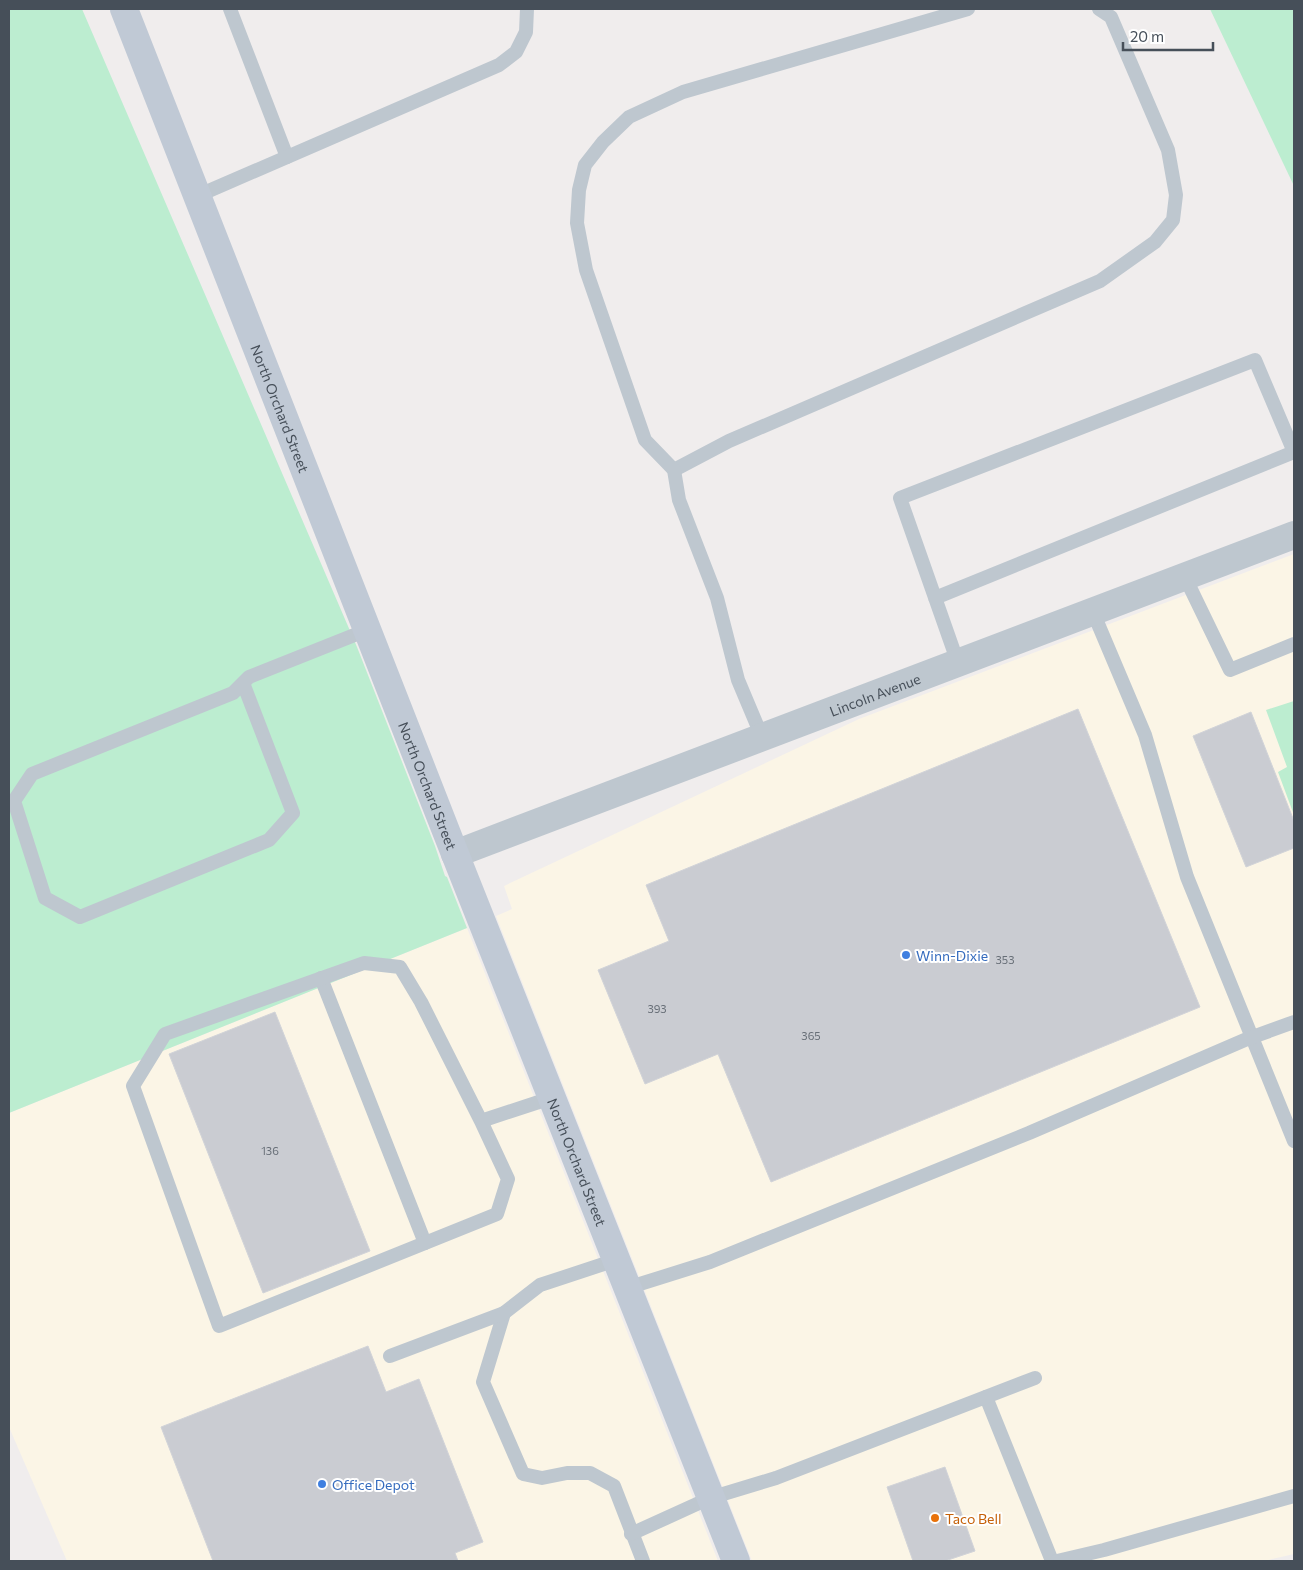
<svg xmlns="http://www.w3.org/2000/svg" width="1303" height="1570" font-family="Commissioner,sans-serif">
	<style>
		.commercial { fill: #fbf5e6 }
		.green { fill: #bcedd0 }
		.building { fill: #caccd2; stroke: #d1d3d8 }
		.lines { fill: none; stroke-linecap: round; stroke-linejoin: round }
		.lane { stroke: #bec7cf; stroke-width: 14 }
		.street { stroke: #bec7cf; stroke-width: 28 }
		.secondary { stroke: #c0c9d5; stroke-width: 28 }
		.shop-dot { fill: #3f7fe0; stroke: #fff; stroke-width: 2 }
		.food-dot { fill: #e8710a; stroke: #fff; stroke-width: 2 }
		.labels { text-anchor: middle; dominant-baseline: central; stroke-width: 4; stroke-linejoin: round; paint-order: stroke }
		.number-label { font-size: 11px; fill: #676e77 }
		.street-label { font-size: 14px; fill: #464f59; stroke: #fff }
		.shop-label { font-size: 14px; fill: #366cbe; stroke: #fff; text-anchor: start }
		.food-label { font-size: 14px; fill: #c56008; stroke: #fff; text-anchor: start }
	</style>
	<rect width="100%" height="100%" fill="#f0eded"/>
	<g class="commercial">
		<polygon points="1294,554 1294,1554 1264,1561 752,1561 496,916 512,909 504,886 859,719"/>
		<polygon points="467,928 718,1561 67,1561 9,1427 9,1113"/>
	</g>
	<g class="green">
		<polygon points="9,9 82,9 357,647 435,846 445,876 447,877 467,928 9,1113"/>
		<polygon points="1210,9 1294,9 1294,186"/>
		<polygon points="1294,701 1294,815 1278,772 1287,767 1266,710"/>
	</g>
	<g class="building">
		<polygon points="1078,709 1200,1007 771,1182 718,1054 645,1084 598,970 669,941 646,885"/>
		<polygon points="1251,712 1294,821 1294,848 1246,867 1193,736"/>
		<polygon points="275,1012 370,1251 263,1293 169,1054"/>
		<polygon points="368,1346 386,1392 419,1379 483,1542 455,1553 458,1561 213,1561 161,1427"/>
		<polygon points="945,1467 975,1551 945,1561 913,1561 887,1487"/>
	</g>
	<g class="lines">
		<g class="lane">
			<polyline points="230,9 287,157"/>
			<polyline points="197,196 499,65 516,52 526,32 527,9"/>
			<polyline points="674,470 729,441 1100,281 1155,242 1173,220 1176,195 1168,150 1111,17 1099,9"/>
			<polyline points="1185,577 1230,670 1294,644"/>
			<polyline points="935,598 1294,452 1255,360 900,498 958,663"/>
			<polyline points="1093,612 1145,735 1187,877 1294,1141"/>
			<polyline points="243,683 293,813 269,840 80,917 45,898 14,801 32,774 233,693 249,677 367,630"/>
			<polyline points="762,737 738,680 717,598 679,500 674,470 645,440 586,270 577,223 579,190 585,165 603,142 629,117 683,92 968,9"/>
			<polyline points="321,978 425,1243"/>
			<polyline points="481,1121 421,1002 400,967 364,963 165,1034 133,1086 219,1326 497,1214 508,1179 481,1121 551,1098"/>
			<polyline points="616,1260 540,1285 504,1313 483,1382 523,1474 542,1478 567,1473 590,1473 614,1486 643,1561"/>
			<polyline points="627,1288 710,1262 1029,1133 1247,1039 1294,1022"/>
			<polyline points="390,1356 504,1313"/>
			<polyline points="986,1397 1052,1561"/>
			<polyline points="631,1534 710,1498 776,1478 1035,1378"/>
			<polyline points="1057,1561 1104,1550 1294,1496"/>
		</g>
		<path class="street" id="s1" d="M455 854 1294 535"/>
		<path class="secondary" id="s2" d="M124 9 455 854 736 1561"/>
	</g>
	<g class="shop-dot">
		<circle cx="906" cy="955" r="5"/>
		<circle cx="322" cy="1484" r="5"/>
	</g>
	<circle class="food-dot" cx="935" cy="1518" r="5"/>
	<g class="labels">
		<g class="number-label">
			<text x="1005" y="959">353</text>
			<text x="657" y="1008">393</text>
			<text x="811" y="1035">365</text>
			<text x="270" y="1150">136</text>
		</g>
		<g class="street-label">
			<text stroke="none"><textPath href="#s2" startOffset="429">North Orchard Street</textPath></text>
			<text stroke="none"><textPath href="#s1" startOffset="449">Lincoln Avenue</textPath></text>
			<text stroke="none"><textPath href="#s2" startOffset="834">North Orchard Street</textPath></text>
			<text stroke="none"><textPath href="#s2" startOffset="1239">North Orchard Street</textPath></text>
		</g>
		<g class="shop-label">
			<text x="916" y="955">Winn-Dixie</text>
			<text x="332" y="1484">Office Depot</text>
		</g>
		<g class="food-label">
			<text x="945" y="1518">Taco Bell</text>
		</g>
	</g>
	<rect width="1303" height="1570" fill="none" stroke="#464f59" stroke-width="20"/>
	<path d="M1123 42v8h90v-8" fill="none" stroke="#464f59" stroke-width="2.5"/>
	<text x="1130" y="42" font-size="15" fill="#464f59" stroke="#ffffff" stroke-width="4" paint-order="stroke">20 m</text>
</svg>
